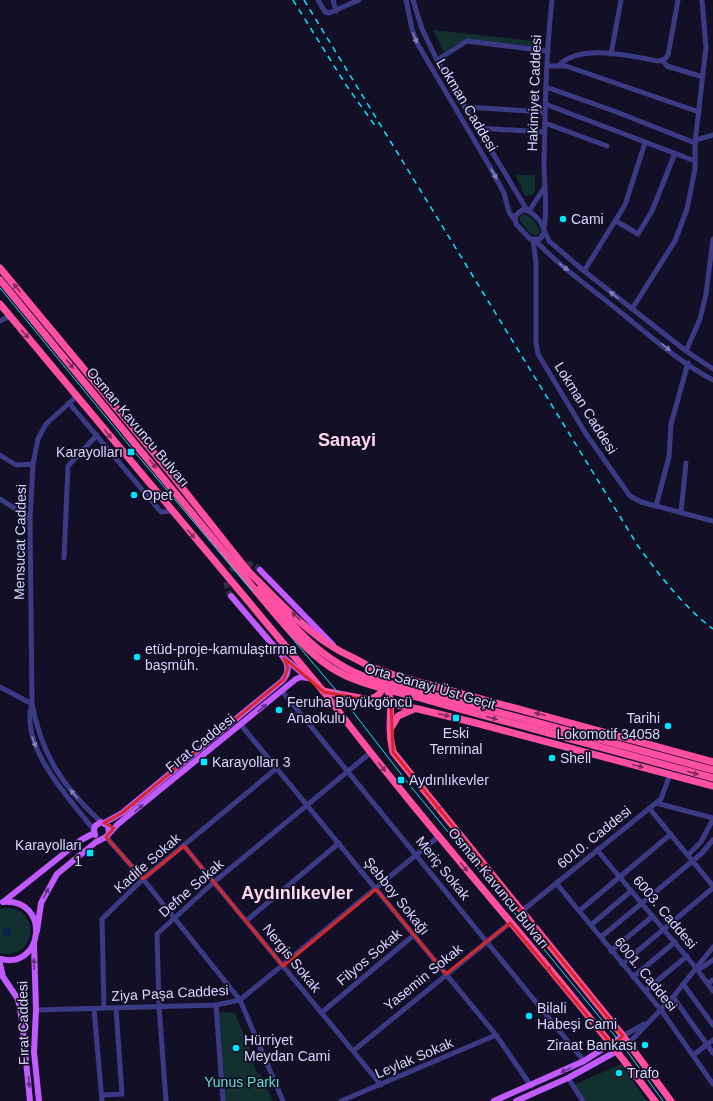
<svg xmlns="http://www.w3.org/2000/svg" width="713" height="1101" font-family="Arial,sans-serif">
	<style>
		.green { fill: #12302f }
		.water { fill: #0c2248 }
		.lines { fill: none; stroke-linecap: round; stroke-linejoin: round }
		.major-tunnel { stroke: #312d47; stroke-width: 6; stroke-dasharray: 6 3; stroke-linecap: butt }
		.minor { stroke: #3d3a85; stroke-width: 5 }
		.major { stroke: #c25bff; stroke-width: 6 }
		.highway { stroke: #ff4fa3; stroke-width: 7 }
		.tram { stroke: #00e5ff; stroke-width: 1 }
		.rail { stroke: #00e5ff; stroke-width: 1.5; stroke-dasharray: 6 5; stroke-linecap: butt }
		.highway-bridge { stroke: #ff4fa3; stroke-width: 7 }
		.oneway { fill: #837fbc }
		.oneway2 { fill: #7d2c5e }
		.oneway3 { fill: #623188 }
		.marked { fill: none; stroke: #d62828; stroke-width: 3; stroke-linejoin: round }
		.poi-dot { fill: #00e5ff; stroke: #130f26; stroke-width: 1.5 }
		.labels { text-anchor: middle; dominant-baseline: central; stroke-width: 3.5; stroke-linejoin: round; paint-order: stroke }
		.street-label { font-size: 14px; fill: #d9d4ff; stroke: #130f26 }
		.poi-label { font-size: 14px; fill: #d9d4ff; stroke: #130f26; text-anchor: start }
		.park-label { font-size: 14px; fill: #5fe0c0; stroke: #130f26 }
		.district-label { font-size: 18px; font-weight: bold; fill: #ffd6f0; stroke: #130f26 }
	</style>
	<rect width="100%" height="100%" fill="#130f26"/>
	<g class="green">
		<polygon points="433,30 542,42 542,47 466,39 444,52"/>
		<polygon points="516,175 535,175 535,192 533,195 525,196"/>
		<path d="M523 214C530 215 539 225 540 232L538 235 531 234 520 221 519 218Z"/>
		<path d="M7 908C43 910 35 961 0 953V909Z"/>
		<polygon points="218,1012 235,1013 250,1049 248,1051 258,1074 260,1074 273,1101 225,1101 224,1074 221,1074"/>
		<polygon points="621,1064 647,1101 585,1101 576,1087 576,1084"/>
	</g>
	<circle class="water" cx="7" cy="932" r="4.5"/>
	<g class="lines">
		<path class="major-tunnel" d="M231 596C216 576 242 552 260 570"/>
		<g class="minor">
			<polyline points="318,0 325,12 329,13 359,0"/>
			<polyline points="333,0 336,11"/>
			<polyline points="406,0 412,29 417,43 490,167 504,193 509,212 514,219"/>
			<polyline points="413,0 422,29 437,60 527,210"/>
			<polyline points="611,54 621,0"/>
			<polyline points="437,60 467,41 547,51"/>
			<polyline points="662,60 667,66 703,77"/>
			<polyline points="547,66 566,66 699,112"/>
			<path d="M558 66C580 43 630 56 658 61L664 60 668 55 678 0"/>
			<polyline points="546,87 614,111 695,143"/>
			<polyline points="545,104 695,161"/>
			<polyline points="465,107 545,112"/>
			<polyline points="545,123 607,146"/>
			<polyline points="478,128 545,132"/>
			<polyline points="696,140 713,135"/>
			<path d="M522 210C532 209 544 223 544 233L540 239H530L516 224 515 216Z"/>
			<polyline points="529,211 544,188"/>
			<polyline points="616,221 638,234 652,211 675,153"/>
			<path d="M544 228C548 206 544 185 544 164 545 109 546 54 552 0"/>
			<polyline points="544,230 549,241 584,271 686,351 713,369"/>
			<polyline points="533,240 536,262 536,343 538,354 586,434 630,496 641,502 713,521"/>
			<path d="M535 240C560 267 591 288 619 311 649 335 679 362 713 380"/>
			<polyline points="584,271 625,205 645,143"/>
			<polyline points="632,309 675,241 687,209 695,169 695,143 706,47 702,0"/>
			<polyline points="0,321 10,316"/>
			<polyline points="686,351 700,319 706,294 713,239"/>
			<path d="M77 396 46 424 38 439 33 464 30 518 32 704C42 756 63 787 101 822"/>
			<polyline points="69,403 161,512 172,511"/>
			<polyline points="0,455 16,465 33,464"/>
			<polyline points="0,499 30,518"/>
			<polyline points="656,506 669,457 671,424 688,363"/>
			<polyline points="681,512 686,463"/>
			<polyline points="64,558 68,466 97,435"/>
			<polyline points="0,687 32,704"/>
			<polyline points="282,691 584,1061"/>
			<path d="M31 707C22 750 69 798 94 830"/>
			<polyline points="241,725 496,1035 531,1086"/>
			<polyline points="656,803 713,818"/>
			<polyline points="649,808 713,886"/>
			<polyline points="106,837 143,879 240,1000 283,1101"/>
			<polyline points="184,846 381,1085"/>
			<polyline points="597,850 696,968 713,991"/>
			<polyline points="688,855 701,842 713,819"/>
			<polyline points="556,883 661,1010 713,1084"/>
			<polyline points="522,911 661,799 670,774"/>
			<polyline points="579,911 671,834"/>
			<polyline points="246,921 339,843"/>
			<polyline points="591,925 631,891"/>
			<polyline points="601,937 701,854 713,840"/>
			<polyline points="611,951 653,916"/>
			<polyline points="622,964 713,888"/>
			<polyline points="698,970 713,960"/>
			<polyline points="633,977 675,942"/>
			<polyline points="708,983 713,980"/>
			<polyline points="683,984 713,1025"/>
			<polyline points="645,991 687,956"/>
			<polyline points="673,997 713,1053"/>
			<polyline points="216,1005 223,1101"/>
			<polyline points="104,1008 102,919 143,879 277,768"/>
			<polyline points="94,1009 102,1101"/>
			<polyline points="36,1010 216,1005 240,1000 439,836"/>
			<polyline points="321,1013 414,935"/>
			<polyline points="623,1036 644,1024"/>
			<polyline points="629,1043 673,997 713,947"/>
			<polyline points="353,1051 510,923"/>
			<polyline points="693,1055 713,1040"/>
			<polyline points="568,1078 583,1101"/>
			<polyline points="102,1095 122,1094 116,1008"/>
			<polyline points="166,1101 159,1006 157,934 214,882 370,753"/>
			<polyline points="341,1101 496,1035"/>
		</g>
		<g class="major">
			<polyline points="260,570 333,645"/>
			<polyline points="231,596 284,658 308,678"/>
			<path d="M104 823 122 813 282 681C289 674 289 666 284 658"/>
			<polyline points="95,835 94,830 95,826 101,822 108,826 109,833"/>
			<polyline points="3,902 81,840 94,833"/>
			<polyline points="37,931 41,903 57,874 96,842 106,837 118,824 296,679 301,677 308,678"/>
			<polyline points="34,944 36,1010 34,1052 39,1101"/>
			<path d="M0 959C44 970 51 898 3 902"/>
			<polyline points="0,964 3,977 18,999 22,1021 30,1101"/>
			<polyline points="494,1101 584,1061 623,1036"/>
			<polyline points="516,1101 568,1078 617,1051 629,1043"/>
		</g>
		<g class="highway">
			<polyline points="0,268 168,470 248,571"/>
			<polyline points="0,280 256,591"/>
			<path d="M0 304 324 692C429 832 549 961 655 1101"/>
			<path d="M245 568C273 595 304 631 338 650 356 660 377 666 386 686 393 700 390 713 390 728 390 736 391 744 393 752L623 1036 671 1101"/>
			<polyline points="374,668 397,676 713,762"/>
			<polyline points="323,691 418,709 472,722 713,786"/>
			<path d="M368 699C377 698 383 692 383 683"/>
			<polyline points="535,722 713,770"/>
			<polyline points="391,728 398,716 414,709"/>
			<polyline points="534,729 713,778"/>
		</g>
		<polyline class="tram" points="0,288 133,450 340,695 404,778 624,1047 663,1101"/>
		<g class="rail">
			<polyline points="293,0 346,85 376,127"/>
			<path d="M304 0 638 546C660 576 683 606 713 629"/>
		</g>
		<g class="highway-bridge">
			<path d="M261 587C291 625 322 662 369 678L535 722"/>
			<path d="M256 591C276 615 304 650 330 667 356 684 387 689 416 697 456 708 495 719 534 729"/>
		</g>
	</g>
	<defs><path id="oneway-solid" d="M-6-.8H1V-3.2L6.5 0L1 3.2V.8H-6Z"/></defs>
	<g class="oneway">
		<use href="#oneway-solid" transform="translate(415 38) rotate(67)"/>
		<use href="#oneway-solid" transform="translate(494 174) rotate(61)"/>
		<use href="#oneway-solid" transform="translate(564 267) rotate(38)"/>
		<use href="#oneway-solid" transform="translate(614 295) rotate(-142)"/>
		<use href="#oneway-solid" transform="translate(666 347) rotate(38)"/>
		<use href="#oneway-solid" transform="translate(34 742) rotate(69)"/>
		<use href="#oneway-solid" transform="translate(74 794) rotate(-131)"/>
	</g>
	<g class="oneway2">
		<use href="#oneway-solid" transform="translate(17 288) rotate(-130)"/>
		<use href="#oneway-solid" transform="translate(25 334) rotate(50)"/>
		<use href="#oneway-solid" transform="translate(70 364) rotate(50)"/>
		<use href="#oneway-solid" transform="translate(108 434) rotate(50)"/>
		<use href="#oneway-solid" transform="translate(153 464) rotate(50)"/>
		<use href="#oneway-solid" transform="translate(191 534) rotate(50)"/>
		<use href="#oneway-solid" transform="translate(296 616) rotate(-137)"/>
		<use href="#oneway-solid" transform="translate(540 714) rotate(-165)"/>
		<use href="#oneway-solid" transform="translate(444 715) rotate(13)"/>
		<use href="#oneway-solid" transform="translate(492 718) rotate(15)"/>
		<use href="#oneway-solid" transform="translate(638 766) rotate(14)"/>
		<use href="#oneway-solid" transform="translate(382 767) rotate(50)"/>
		<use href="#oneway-solid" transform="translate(693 773) rotate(15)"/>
		<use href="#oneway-solid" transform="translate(440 810) rotate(-129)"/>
		<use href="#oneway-solid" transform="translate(464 867) rotate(51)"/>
		<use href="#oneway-solid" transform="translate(547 967) rotate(50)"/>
	</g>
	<g class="oneway3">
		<use href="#oneway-solid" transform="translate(262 708) rotate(-40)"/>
		<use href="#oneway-solid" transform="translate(139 808) rotate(-39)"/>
		<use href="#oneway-solid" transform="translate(46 893) rotate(-64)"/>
		<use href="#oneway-solid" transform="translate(34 964) rotate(-92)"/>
		<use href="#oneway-solid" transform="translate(566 1070) rotate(155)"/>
		<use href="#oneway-solid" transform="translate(29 1082) rotate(84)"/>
	</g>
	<path class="marked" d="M284 658 324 692 391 704 393 752 623 1036 612 1045 510 923 446 974 376 889 283 966 184 846 143 879 106 837 114 828 104 823 122 813 284 679 288 668Z"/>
	<g class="poi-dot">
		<circle cx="563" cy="219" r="4"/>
		<rect x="127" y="448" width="8" height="8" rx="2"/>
		<circle cx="134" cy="495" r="4"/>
		<circle cx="137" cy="657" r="4"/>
		<circle cx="279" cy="710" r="4"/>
		<rect x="452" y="714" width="8" height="8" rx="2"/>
		<circle cx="668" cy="726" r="4"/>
		<circle cx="552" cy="758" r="4"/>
		<rect x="200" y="758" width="8" height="8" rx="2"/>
		<rect x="397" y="776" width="8" height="8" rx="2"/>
		<rect x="86" y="849" width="8" height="8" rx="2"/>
		<circle cx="529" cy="1016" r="4"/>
		<circle cx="645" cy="1045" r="4"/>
		<circle cx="236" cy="1048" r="4"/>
		<circle cx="619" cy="1073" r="4"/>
	</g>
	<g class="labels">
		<g class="street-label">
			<text transform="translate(534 93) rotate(-88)">Hakimiyet Caddesi</text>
			<text transform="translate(467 105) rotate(59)">Lokman Caddesi</text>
			<text transform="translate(586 408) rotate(58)">Lokman Caddesi</text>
			<text transform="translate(138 427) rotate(50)">Osman Kavuncu Bulvarı</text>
			<text transform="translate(20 542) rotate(-89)">Mensucat Caddesi</text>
			<text transform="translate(430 686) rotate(16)">Orta Sanayi Üst Geçit</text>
			<text transform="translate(200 743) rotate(-39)">Fırat Caddesi</text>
			<text transform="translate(594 837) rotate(-39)">6010. Caddesi</text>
			<text transform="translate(147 863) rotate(-41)">Kadife Sokak</text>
			<text transform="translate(443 868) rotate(51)">Meriç Sokak</text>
			<text transform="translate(191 888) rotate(-41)">Defne Sokak</text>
			<text transform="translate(499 888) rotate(51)">Osman Kavuncu Bulvarı</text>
			<text transform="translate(397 896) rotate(51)">Şebboy Sokağı</text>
			<text transform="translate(665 912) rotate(50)">6003. Caddesi</text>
			<text transform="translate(369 957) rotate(-40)">Filyos Sokak</text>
			<text transform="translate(292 958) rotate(51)">Nergis Sokak</text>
			<text transform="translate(646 974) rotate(51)">6001. Caddesi</text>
			<text transform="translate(423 977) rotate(-39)">Yasemin Sokak</text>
			<text transform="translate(170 993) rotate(-3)">Ziya Paşa Caddesi</text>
			<text transform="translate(23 1023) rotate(-91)">Fırat Caddesi</text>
			<text transform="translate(414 1058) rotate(-23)">Leylak Sokak</text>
		</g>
		<g class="poi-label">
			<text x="571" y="219">Cami</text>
			<text x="123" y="452" text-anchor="end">Karayolları</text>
			<text x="142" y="495">Opet</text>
			<text x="145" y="649">etüd-proje-kamulaştırma<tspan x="145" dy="16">başmüh.</tspan></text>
			<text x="287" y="702">Feruha Büyükgöncü<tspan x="287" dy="16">Anaokulu</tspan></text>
			<text x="660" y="718" text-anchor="end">Tarihi<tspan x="660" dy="16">Lokomotif 34058</tspan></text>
			<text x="456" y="733" text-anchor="middle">Eski<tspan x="456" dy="16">Terminal</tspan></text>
			<text x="560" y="758">Shell</text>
			<text x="212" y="762">Karayolları 3</text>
			<text x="409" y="780">Aydınlıkevler</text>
			<text x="82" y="845" text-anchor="end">Karayolları<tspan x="82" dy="16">1</tspan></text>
			<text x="537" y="1008">Bilali<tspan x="537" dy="16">Habeşi Cami</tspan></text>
			<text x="244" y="1040">Hürriyet<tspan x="244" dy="16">Meydan Cami</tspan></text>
			<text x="637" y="1045" text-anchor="end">Ziraat Bankası</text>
			<text x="627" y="1073">Trafo</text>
		</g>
		<g class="park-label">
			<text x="242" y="1082">Yunus Parkı</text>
		</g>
		<g class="district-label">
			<text x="347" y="440">Sanayi</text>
			<text x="297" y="893">Aydınlıkevler</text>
		</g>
	</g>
</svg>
